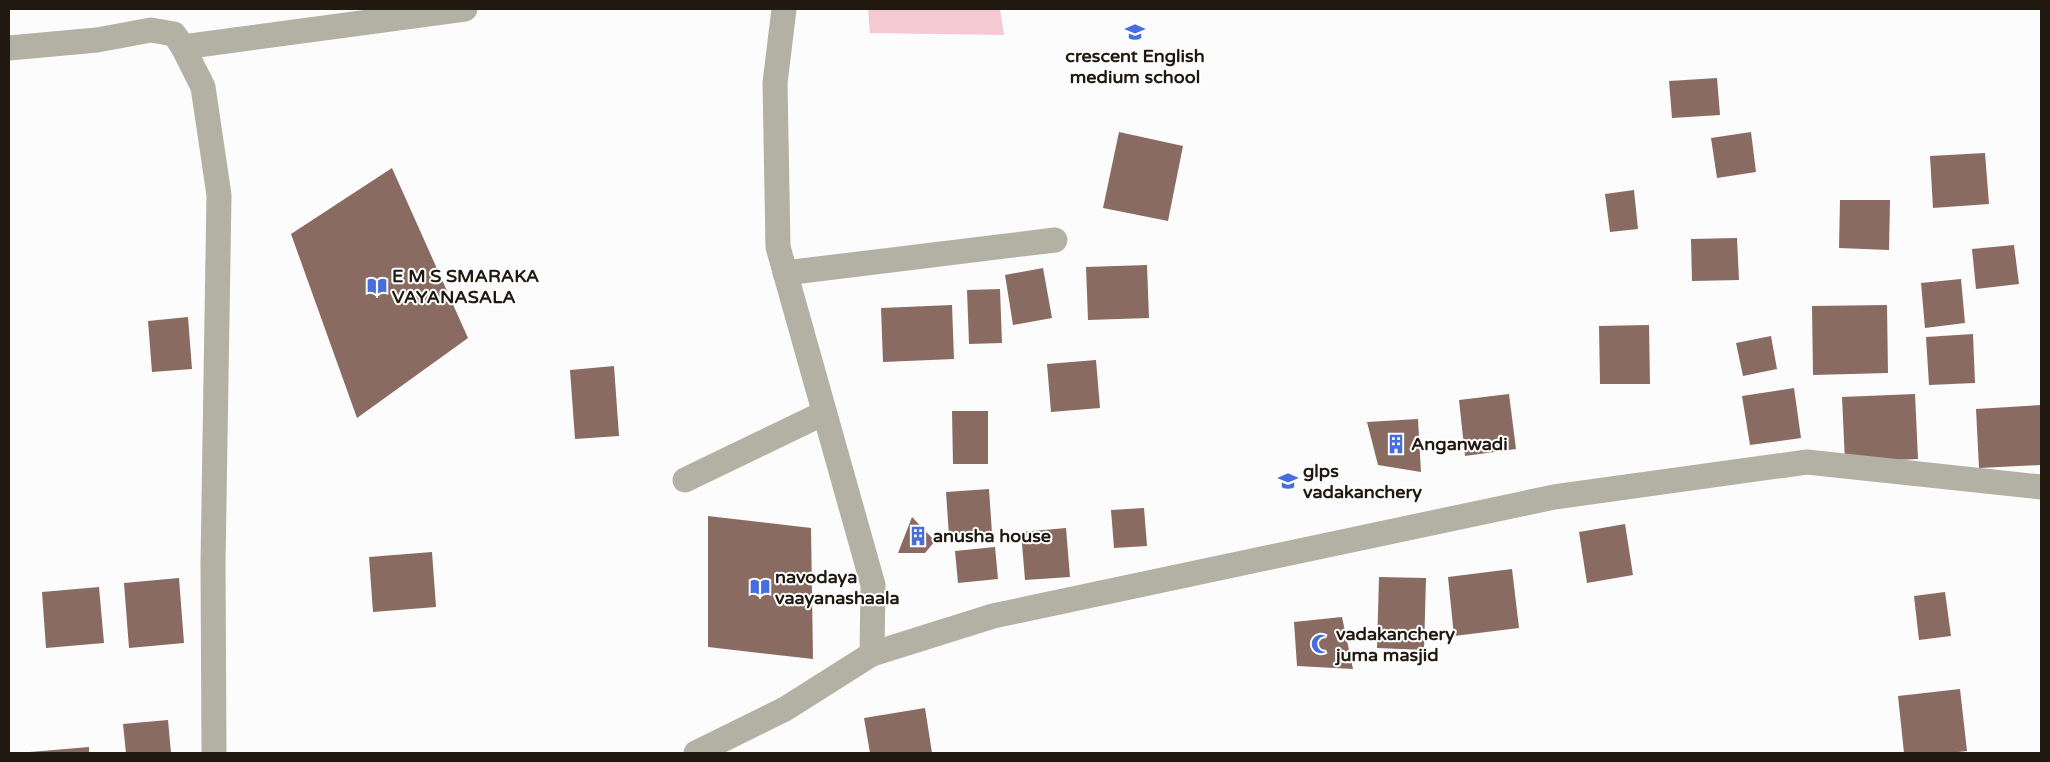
<svg xmlns="http://www.w3.org/2000/svg" width="2050" height="762" font-family="'Varela Round',sans-serif">
	<style>
		.green { fill: #f4c9d2 }
		.building { fill: #8a6b62 }
		.lines { fill: none; stroke-linecap: round; stroke-linejoin: round }
		.street { stroke: #b2b1a4; stroke-width: 25 }
		.labels { text-anchor: middle; dominant-baseline: central; stroke-width: 4; stroke-linejoin: round; paint-order: stroke }
		.poi-label { font-size: 18px; font-weight: bold; fill: #211910; stroke: #fff; text-anchor: start }
	</style>
	<rect width="100%" height="100%" fill="#fcfcfc"/>
	<polygon class="green" points="868,9 1000,9 1004,35 870,33"/>
	<g class="building">
		<polygon points="1717,78 1720,115 1672,118 1669,81"/>
		<polygon points="1119,132 1183,146 1168,221 1103,208"/>
		<polygon points="1751,132 1756,172 1717,178 1711,138"/>
		<polygon points="1985,153 1989,204 1933,208 1930,156"/>
		<polygon points="392,168 468,338 357,418 291,234"/>
		<polygon points="1634,190 1638,229 1610,232 1605,194"/>
		<polygon points="1840,200 1890,200 1889,250 1839,248"/>
		<polygon points="1737,238 1739,280 1692,281 1691,239"/>
		<polygon points="2014,245 2019,284 1976,289 1972,249"/>
		<polygon points="1147,265 1149,318 1088,320 1086,267"/>
		<polygon points="1043,268 1052,318 1013,325 1005,275"/>
		<polygon points="1961,279 1965,323 1925,328 1921,283"/>
		<polygon points="1000,289 1002,343 969,344 967,290"/>
		<polygon points="952,305 954,359 883,362 881,308"/>
		<polygon points="1887,305 1888,373 1813,375 1812,306"/>
		<polygon points="188,317 192,369 152,372 148,321"/>
		<polygon points="1649,325 1650,384 1600,384 1599,326"/>
		<polygon points="1973,334 1975,383 1929,385 1926,337"/>
		<polygon points="1771,336 1777,369 1743,376 1736,343"/>
		<polygon points="1096,360 1100,408 1051,412 1047,364"/>
		<polygon points="614,366 619,436 575,439 570,370"/>
		<polygon points="1794,388 1801,438 1750,445 1742,396"/>
		<polygon points="1509,394 1516,449 1465,456 1459,400"/>
		<polygon points="1915,394 1918,459 1845,462 1842,397"/>
		<polygon points="2041,405 2041,465 1979,468 1976,409"/>
		<polygon points="952,411 988,411 988,464 953,464"/>
		<polygon points="1418,419 1421,472 1378,465 1367,422"/>
		<polygon points="989,489 992,533 949,536 946,492"/>
		<polygon points="1144,508 1147,546 1114,548 1111,510"/>
		<polygon points="708,516 811,528 813,659 708,647"/>
		<polygon points="912,517 935,541 925,553 898,553"/>
		<polygon points="1625,524 1633,575 1587,583 1579,532"/>
		<polygon points="1066,528 1070,577 1025,580 1021,532"/>
		<polygon points="995,547 998,579 958,583 955,551"/>
		<polygon points="432,552 436,607 373,612 369,557"/>
		<polygon points="1512,569 1519,628 1454,636 1448,577"/>
		<polygon points="1379,577 1426,578 1424,650 1377,648"/>
		<polygon points="179,578 184,643 129,648 124,583"/>
		<polygon points="99,587 104,643 46,648 42,592"/>
		<polygon points="1945,592 1951,636 1919,640 1914,596"/>
		<polygon points="1342,617 1353,669 1297,666 1294,622"/>
		<polygon points="1960,689 1967,751 1949,753 1904,753 1898,696"/>
		<polygon points="925,708 932,753 870,753 864,718"/>
		<polygon points="168,720 171,753 126,753 123,724"/>
		<polygon points="89,747 89,753 31,753 30,752"/>
	</g>
	<g class="lines">
		<g class="street">
			<polyline points="183,47 465,9"/>
			<polyline points="9,48 97,40 151,30 174,34 183,47 203,87 219,195 213,563 214,753"/>
			<polyline points="785,273 1055,240"/>
			<polyline points="685,480 824,413"/>
			<polyline points="872,654 993,616 1554,497 1807,462 2041,487"/>
			<polyline points="696,753 785,709 872,654 873,585 778,247 775,83 784,9"/>
		</g>
	</g>
	<defs>
		<symbol id="school-bare" viewBox="-9 -9 18 18"><path d="M0-5L7-2L0 1L-7-2ZM-4 1L0 2.5L4 1V4Q0 6-4 4Z" fill="#466ee0" stroke="#fff" stroke-width="2.5" paint-order="stroke"/></symbol>
		<symbol id="library-bare" viewBox="-9 -9 18 18"><path d="M-6-4Q-3-5.5-.7-3.5V5Q-3 3-6 4ZM6-4Q3-5.5 .7-3.5V5Q3 3 6 4Z" fill="#466ee0" stroke="#fff" stroke-width="2.5" paint-order="stroke"/></symbol>
		<symbol id="building-bare" viewBox="-9 -9 18 18"><path d="M-4-6H4V6H1V3H-1V6H-4ZM-2.5-4.3h1.7v1.8h-1.7ZM.8-4.3h1.7v1.8H.8ZM-2.5-1h1.7V.8h-1.7ZM.8-1h1.7V.8H.8Z" fill="#466ee0" stroke="#fff" stroke-width="2.5" paint-order="stroke"/></symbol>
		<symbol id="mosque-bare" viewBox="-9 -9 18 18"><path d="M3.5-4.9A6 6 0 1 0 3.5 4.9A5 5 0 1 1 3.5-4.9Z" fill="#466ee0" stroke="#fff" stroke-width="2.5" paint-order="stroke"/></symbol>
	</defs>
	<g fill-rule="evenodd">
		<use href="#school-bare" x="1121" y="18" width="28" height="28"/>
		<use href="#library-bare" x="363" y="272" width="28" height="28"/>
		<use href="#building-bare" x="1382" y="430" width="28" height="28"/>
		<use href="#school-bare" x="1274" y="467" width="28" height="28"/>
		<use href="#building-bare" x="904" y="522" width="28" height="28"/>
		<use href="#library-bare" x="746" y="573" width="28" height="28"/>
		<use href="#mosque-bare" x="1307" y="630" width="28" height="28"/>
	</g>
	<g class="labels">
		<g class="poi-label">
			<text x="1135" y="56" text-anchor="middle">crescent English<tspan x="1135" dy="21">medium school</tspan></text>
			<text x="392" y="276">E M S SMARAKA<tspan x="392" dy="21">VAYANASALA</tspan></text>
			<text x="1411" y="444">Anganwadi</text>
			<text x="1303" y="471">glps<tspan x="1303" dy="21">vadakanchery</tspan></text>
			<text x="933" y="536">anusha house</text>
			<text x="775" y="577">navodaya<tspan x="775" dy="21">vaayanashaala</tspan></text>
			<text x="1336" y="634">vadakanchery<tspan x="1336" dy="21">juma masjid</tspan></text>
		</g>
	</g>
	<rect width="2050" height="762" fill="none" stroke="#211910" stroke-width="20"/>
</svg>
